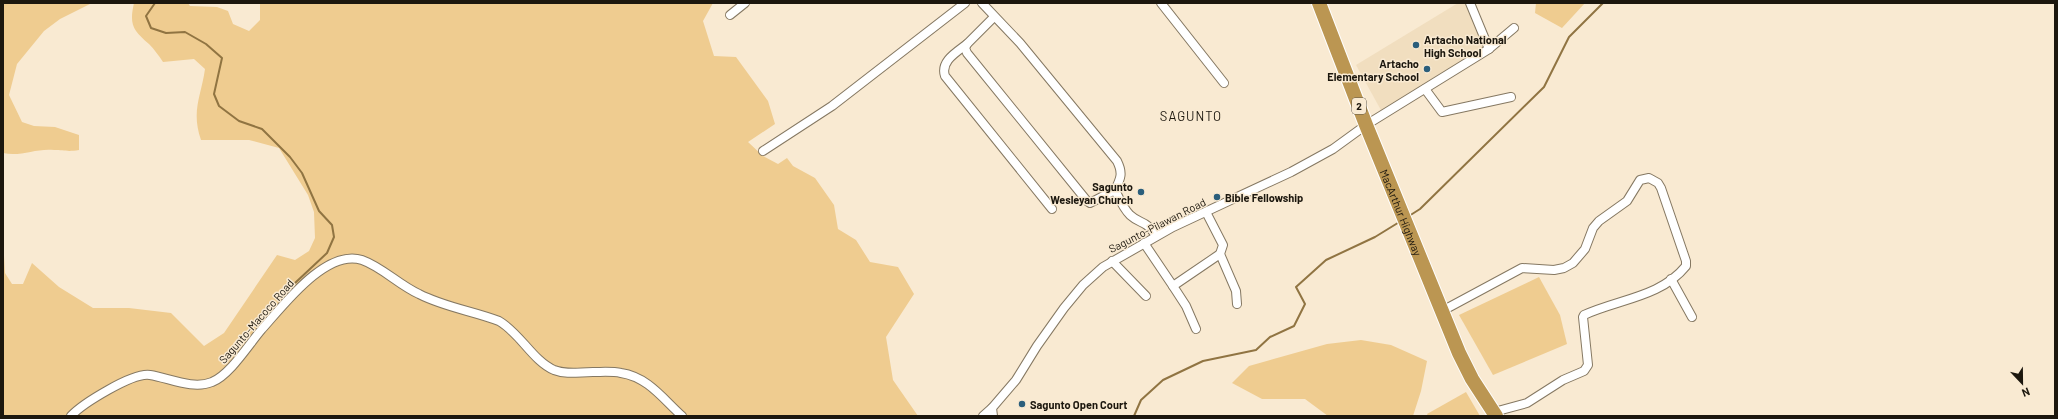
<svg xmlns="http://www.w3.org/2000/svg" width="2058" height="419" font-family="Barlow,sans-serif">
	<style>
		.built { fill: #f1debf }
		.green { fill: #efcc90 }
		.lines { fill: none; stroke-linecap: round; stroke-linejoin: round }
		.stream { stroke: #907442; stroke-width: 2 }
		.street-casing { stroke: #857862; stroke-width: 10 }
		.highway-casing { stroke: #fff; stroke-width: 16 }
		.street { stroke: #fff; stroke-width: 8 }
		.highway { stroke: #bb9652; stroke-width: 14 }
		.poi-dot { fill: #2b5e7b; stroke: #f9ead2; stroke-width: 1.5 }
		.labels { text-anchor: middle; dominant-baseline: central; stroke-width: 3; stroke-linejoin: round; paint-order: stroke }
		.shield { fill: #f9ead2; stroke: #5e5649; stroke-width: 1 }
		.shield-label { font-size: 10px; font-weight: bold; fill: #1c170e }
		.poi-label { font-size: 11px; font-weight: bold; fill: #1c170e; stroke: #f9ead2; text-anchor: start }
		.street-label { font-size: 11px; fill: #1c170e; stroke: #f9ead2 }
		.quarter-label { font-size: 13px; letter-spacing: 1px; fill: #1c170e; stroke: #f9ead2 }
	</style>
	<rect width="100%" height="100%" fill="#f9ead2"/>
	<polygon class="built" points="1458,3 1466,3 1485,43 1483,49 1382,112 1356,65"/>
	<g class="green">
		<path d="M3 3H92L60 19 44 31 17 64 9 95 22 122 34 126 55 127 79 135V150C67 152 64 150 54 150 36 148 21 157 3 153Z"/>
		<path d="M134 3H188L190 6 217 7 228 11 233 24 249 31 260 20V3H713L703 21 714 56 736 57 768 101 775 124 748 142 763 156 778 164 787 158 793 166 815 178 834 205 838 229 856 240 870 262 898 267 914 294 886 337 893 380 918 416H3V238L5 273 12 284H23L32 263 59 287 93 308H129L171 313 204 346 224 333 277 255 295 260 309 251 315 238 314 212 308 195 279 148 249 140H201C191 111 201 97 205 69L194 59 163 62C159 56 154 49 149 44 133 30 129 25 134 3Z"/>
		<polygon points="1536,3 1585,3 1562,28 1535,13"/>
		<polygon points="1539,277 1560,315 1567,344 1493,375 1459,315"/>
		<polygon points="1361,340 1391,345 1427,361 1421,391 1413,416 1328,416 1305,399 1262,399 1232,383 1249,366 1327,344"/>
		<polygon points="1466,392 1480,416 1428,416 1427,414"/>
	</g>
	<g class="lines">
		<g class="stream">
			<polyline points="155,3 146,16 151,28 166,33 185,32 206,44 222,58 214,94 219,106 239,121 262,129 290,157 302,173 319,211 332,225 334,237 327,253 295,283"/>
			<polyline points="1409,216 1420,209 1544,87 1569,37 1603,3"/>
			<polyline points="1134,416 1141,400 1163,380 1203,361 1256,350 1270,337 1294,326 1305,304 1296,287 1326,260 1375,237 1401,221"/>
		</g>
		<defs>
			<g id="street">
				<path d="M982 3 1020 43 1117 161C1123 173 1121 178 1115 190 1119 198 1123 208 1130 215 1141 225 1145 219 1156 236"/>
				<polyline points="1161,3 1224,83"/>
				<polyline points="1470,3 1489,49"/>
				<polyline points="730,15 745,3"/>
				<polyline points="994,17 967,44 965,48 967,53 1087,201 1090,203 1115,190"/>
				<path d="M967 44C957 52 940 61 945 76L1052 209"/>
				<polyline points="1425,89 1442,112 1511,97"/>
				<polyline points="763,151 832,106 965,3"/>
				<polyline points="1206,212 1223,245 1220,254 1236,291 1237,304"/>
				<polyline points="1144,243 1173,286"/>
				<polyline points="1112,261 1146,296"/>
				<polyline points="1671,279 1692,317"/>
				<path d="M1442 311 1522 268 1554 270 1564 268 1573 263 1585 249 1593 228 1599 221 1627 201 1640 180 1649 178 1658 183 1661 188 1686 261V266C1661 297 1619 299 1584 315L1583 317 1588 365 1584 371 1563 380 1527 403 1494 412"/>
				<polyline points="1196,329 1186,306 1173,286 1220,254"/>
				<path d="M71 416C82 404 133 372 150 375 169 378 193 390 212 382 230 375 249 344 262 329 282 307 326 248 362 260 382 267 399 285 419 294 444 307 473 311 499 321 520 333 533 361 554 370 567 375 579 372 593 372 602 372 612 371 621 373 648 377 663 399 682 416"/>
				<polyline points="983,416 992,408"/>
				<polyline points="993,416 992,408 1016,380 1037,346 1064,308 1083,285 1103,267 1173,227 1291,172 1333,149 1366,125 1489,49 1514,28"/>
			</g>
			<g id="highway">
				<path id="s1" d="M1319 3 1366 125 1459 353 1472 379 1496 416"/>
			</g>
		</defs>
		<use href="#street" class="street-casing"/>
		<use href="#highway" class="highway-casing"/>
		<use href="#street" class="street"/>
		<use href="#highway" class="highway"/>
	</g>
	<g class="poi-dot">
		<circle cx="1416" cy="45" r="4"/>
		<circle cx="1427" cy="69" r="4"/>
		<circle cx="1141" cy="192" r="4"/>
		<circle cx="1217" cy="197" r="4"/>
		<circle cx="1022" cy="404" r="4"/>
	</g>
	<g class="labels">
		<rect class="shield" x="1352" y="98" width="14" height="16" rx="3"/>
		<g class="shield-label">
			<text x="1359" y="106">2</text>
		</g>
		<g class="poi-label">
			<text x="1424" y="39">Artacho National<tspan x="1424" dy="13">High School</tspan></text>
			<text x="1419" y="63" text-anchor="end">Artacho<tspan x="1419" dy="13">Elementary School</tspan></text>
			<text x="1133" y="186" text-anchor="end">Sagunto<tspan x="1133" dy="13">Wesleyan Church</tspan></text>
			<text x="1225" y="197">Bible Fellowship</text>
			<text x="1030" y="404">Sagunto Open Court</text>
		</g>
		<g class="street-label">
			<text stroke="none"><textPath href="#s1" startOffset="225">MacArthur Highway</textPath></text>
			<text transform="translate(1157 225) rotate(-27)">Sagunto-Pilawan Road</text>
			<text transform="translate(256 321) rotate(-49)">Sagunto-Macoco Road</text>
		</g>
		<g class="quarter-label">
			<text x="1191" y="116">SAGUNTO</text>
		</g>
	</g>
	<rect width="2058" height="419" fill="none" stroke="#1c170e" stroke-width="8"/>
	<g transform="translate(2022 383) rotate(158)" stroke="#f9ead2" stroke-width="3" paint-order="stroke">
	<path d="M0-3L7 15L0 10L-7 15Z" fill="#1c170e"/>
	<text y="-6" font-size="11" font-weight="bold" text-anchor="middle" fill="#1c170e">N</text>
	</g>
</svg>
